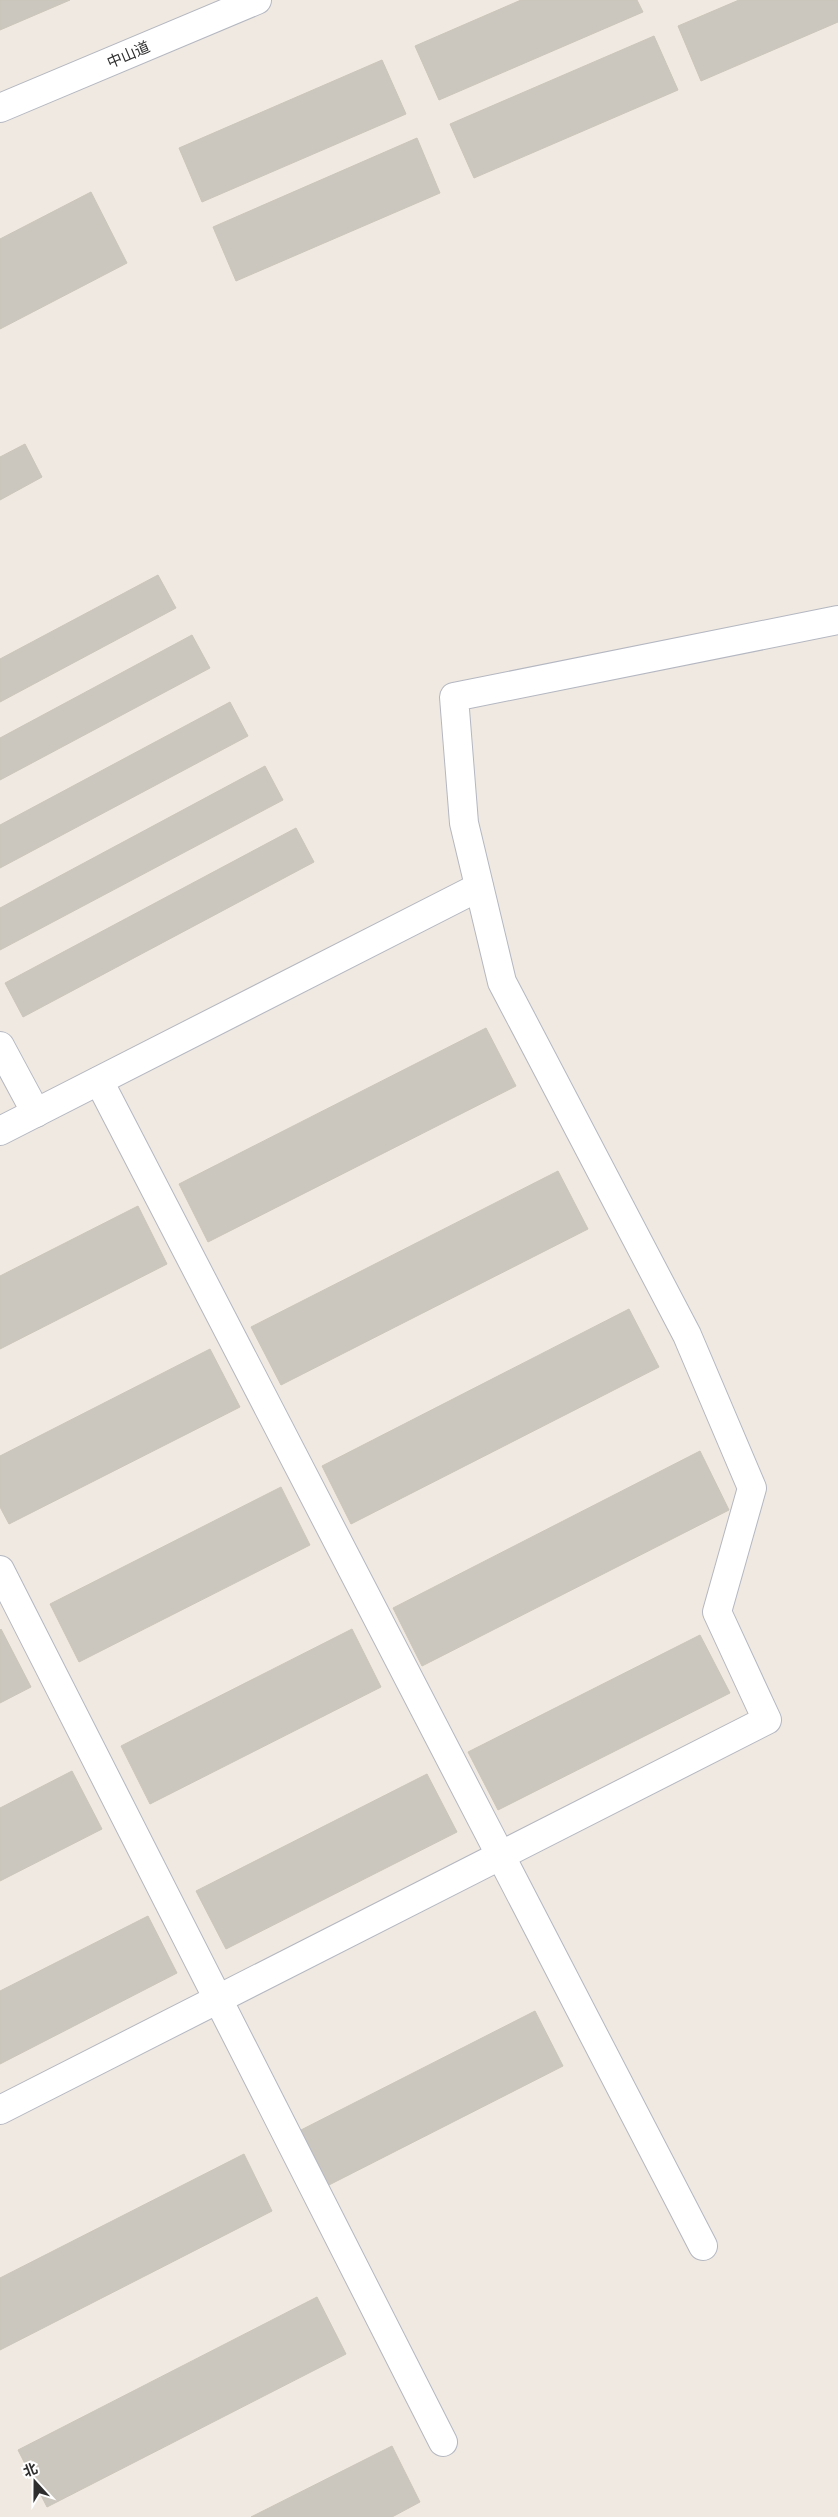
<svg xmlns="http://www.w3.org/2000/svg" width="838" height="2517" font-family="Barlow,'Noto Sans SC',sans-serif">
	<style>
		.building { fill: #cbc7bf; stroke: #cbc5ba }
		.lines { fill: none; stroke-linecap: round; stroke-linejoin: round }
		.street-casing { stroke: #b4b7c1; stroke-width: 30 }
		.secondary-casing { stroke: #b4b7c1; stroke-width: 30 }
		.street { stroke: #fff; stroke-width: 28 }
		.secondary { stroke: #fff; stroke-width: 28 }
		.labels { text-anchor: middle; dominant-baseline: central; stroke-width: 4; stroke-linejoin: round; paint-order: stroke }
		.street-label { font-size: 15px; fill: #2e2e2e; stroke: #fff }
	</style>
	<rect width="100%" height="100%" fill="#efe9e1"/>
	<g class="building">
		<polygon points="0,0 70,0 0,30"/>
		<polygon points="521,0 637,0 643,12 439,100 415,46"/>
		<polygon points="739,0 838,0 838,22 701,81 678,26"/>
		<polygon points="654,36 678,90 474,178 450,124"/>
		<polygon points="382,60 406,114 202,202 179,148"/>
		<polygon points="417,138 440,193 236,281 213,227"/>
		<polygon points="91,192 127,263 0,329 0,239"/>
		<polygon points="25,444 42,477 0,500 0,457"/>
		<polygon points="158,575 176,608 0,702 0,659"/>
		<polygon points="192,635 210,668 0,780 0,738"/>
		<polygon points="230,702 248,736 0,868 0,825"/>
		<polygon points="265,766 283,800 0,950 0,908"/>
		<polygon points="296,828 314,862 23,1017 5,983"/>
		<polygon points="486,1028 516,1086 208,1242 179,1184"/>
		<polygon points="558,1171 588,1229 281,1385 251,1327"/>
		<polygon points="138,1206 167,1264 0,1349 0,1276"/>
		<polygon points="629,1309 659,1367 351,1524 322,1466"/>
		<polygon points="210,1349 240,1407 9,1524 0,1507 0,1456"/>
		<polygon points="700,1451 729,1510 422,1666 393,1608"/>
		<polygon points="281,1487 310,1545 79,1662 50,1604"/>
		<polygon points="1,1629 31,1687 0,1703 0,1630"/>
		<polygon points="352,1629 381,1687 150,1804 121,1746"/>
		<polygon points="700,1635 730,1693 498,1810 468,1752"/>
		<polygon points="72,1771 102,1829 0,1881 0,1808"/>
		<polygon points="427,1774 457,1832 226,1949 196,1891"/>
		<polygon points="148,1916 177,1973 0,2064 0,1991"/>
		<polygon points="535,2011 563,2066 327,2186 299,2131"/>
		<polygon points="244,2154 272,2211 0,2350 0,2278"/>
		<polygon points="317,2297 346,2354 47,2507 18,2450"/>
		<polygon points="392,2446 420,2502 392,2517 251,2517"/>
	</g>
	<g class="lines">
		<defs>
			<g id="street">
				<polyline points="0,1046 36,1113"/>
				<polyline points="99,1081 703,2246"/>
				<polyline points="0,1131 479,887"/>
				<polyline points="0,1570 443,2442"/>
				<polyline points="0,2110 767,1720 717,1612 752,1488 687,1335 502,982 464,823 454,697 838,620"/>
			</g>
			<polyline id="secondary" points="0,108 257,0"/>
		</defs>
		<use href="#street" class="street-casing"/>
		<use href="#secondary" class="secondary-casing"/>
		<use href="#street" class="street"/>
		<use href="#secondary" class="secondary"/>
	</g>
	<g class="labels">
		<g class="street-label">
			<text transform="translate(128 54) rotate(-23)">中山道</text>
		</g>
	</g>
	<g transform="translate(35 2482) rotate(339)" stroke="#ffffff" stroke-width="4" paint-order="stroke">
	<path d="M0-4L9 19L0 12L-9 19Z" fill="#2e2e2e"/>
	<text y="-8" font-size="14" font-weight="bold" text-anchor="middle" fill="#2e2e2e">北</text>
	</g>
</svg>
